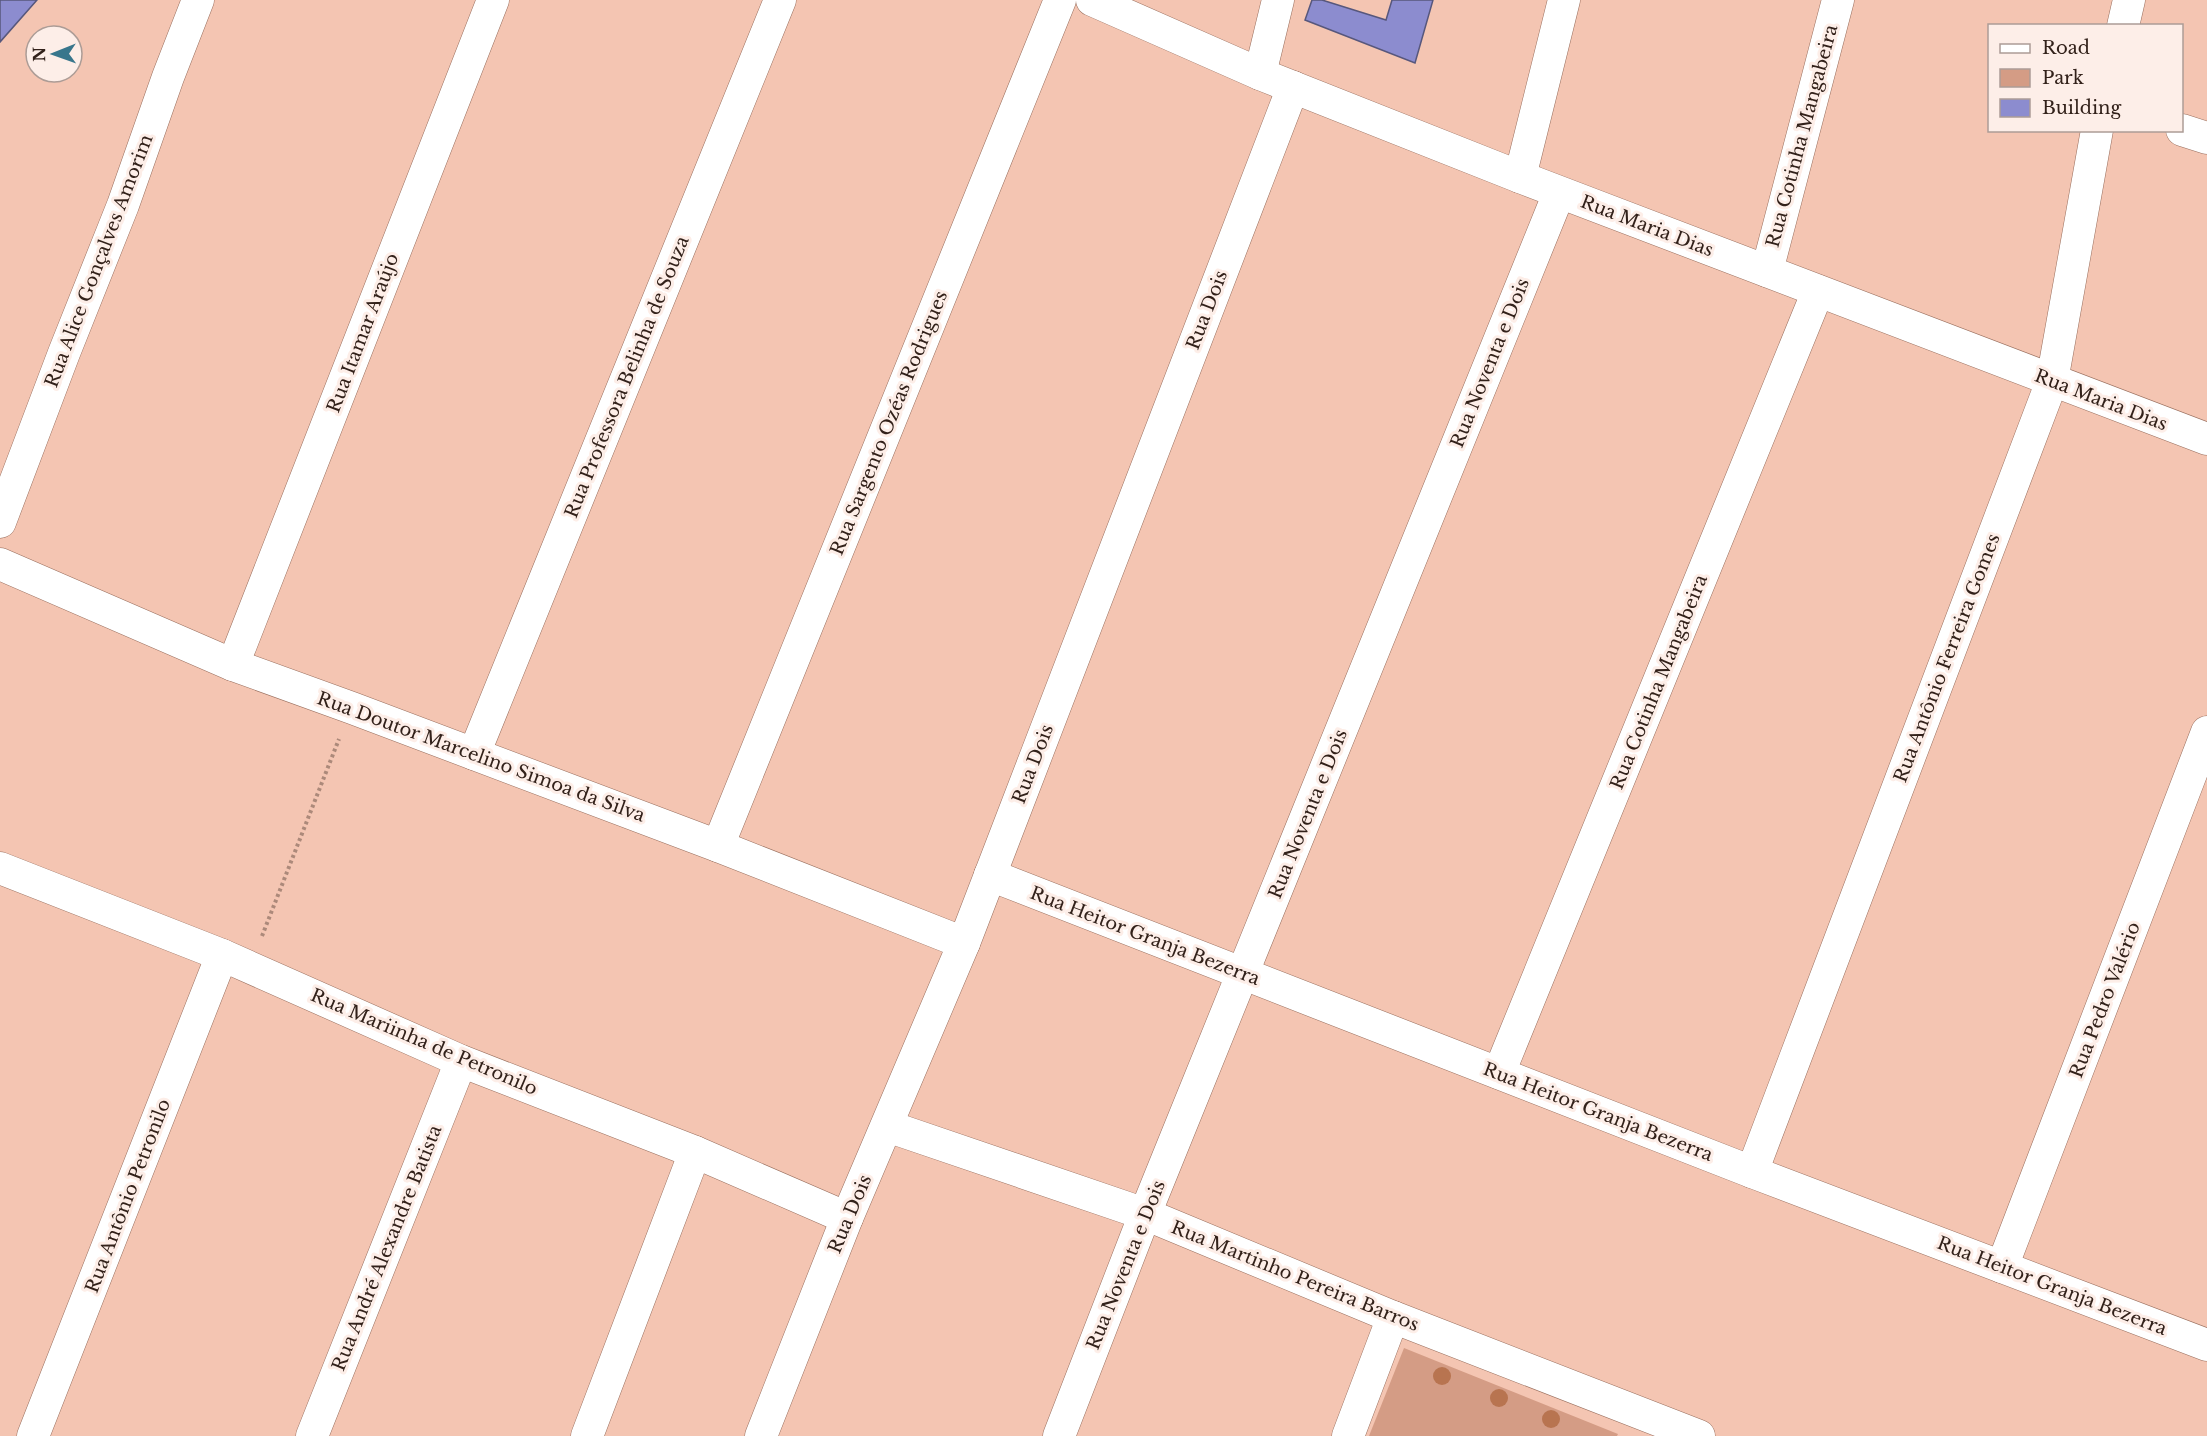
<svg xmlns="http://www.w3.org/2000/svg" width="2207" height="1436" font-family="'Libre Baskerville',serif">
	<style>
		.green { fill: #d49c85 }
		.building { fill: #8c8ccf; stroke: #57577c; stroke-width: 1.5 }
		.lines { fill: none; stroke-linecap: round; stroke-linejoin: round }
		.street-casing { stroke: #996f5e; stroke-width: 33 }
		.path { stroke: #ac897a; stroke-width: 4; stroke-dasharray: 3 3; stroke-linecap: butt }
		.street { stroke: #fff; stroke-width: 32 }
		.tree { fill: #b87450 }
		.labels { text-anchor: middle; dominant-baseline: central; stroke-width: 6; stroke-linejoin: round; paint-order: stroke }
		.street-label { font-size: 18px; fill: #32211a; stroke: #fdeee8 }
	</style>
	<rect width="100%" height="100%" fill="#f4c5b2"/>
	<polygon class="green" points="1404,1348 1618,1434 1617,1436 1369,1436"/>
	<g class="building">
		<polygon points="0,0 37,0 0,42"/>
		<polygon points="1312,0 1322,0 1386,20 1392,0 1433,0 1415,63 1305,20"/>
	</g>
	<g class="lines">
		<defs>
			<g id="street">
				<polyline points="1092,0 1260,74 1520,177 2207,439"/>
				<polyline points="2123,26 2129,0"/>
				<polyline points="1260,74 1278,0"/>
				<polyline points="2182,130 2207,138"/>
				<polyline points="1520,177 1564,0"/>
				<polyline points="1767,271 1838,0"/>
				<polyline points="0,522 64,353 123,205 168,77 198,0"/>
				<polyline points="0,564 233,665 352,708 718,846 964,943"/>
				<polyline points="233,665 493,0"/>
				<polyline points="474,754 780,0"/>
				<polyline points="718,846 1060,0"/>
				<polyline points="0,868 222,955 461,1061 695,1152 847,1218"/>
				<polyline points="990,875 1752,1172 2207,1345"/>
				<polyline points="1499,1073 1818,291"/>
				<polyline points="887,1126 1145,1214 1393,1317 1699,1436"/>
				<polyline points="1752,1172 2052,381 2097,130"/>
				<polyline points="2002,1267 2207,732"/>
				<polyline points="33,1436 222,955"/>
				<polyline points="312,1436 461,1061"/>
				<polyline points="587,1436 695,1152"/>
				<polyline points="761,1436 847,1218 964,943 1293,87"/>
				<polyline points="1059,1436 1145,1214 1559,193"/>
				<polyline points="1348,1436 1393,1317"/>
			</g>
		</defs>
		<use href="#street" class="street-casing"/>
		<polyline class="path" points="262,936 339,739"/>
		<use href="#street" class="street"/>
	</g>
	<g class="tree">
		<circle cx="1442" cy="1376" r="9"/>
		<circle cx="1499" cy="1398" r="9"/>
		<circle cx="1551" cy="1419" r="9"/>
	</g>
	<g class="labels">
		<g class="street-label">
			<text transform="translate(1802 136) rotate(-75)">Rua Cotinha Mangabeira</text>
			<text transform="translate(1647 226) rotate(21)">Rua Maria Dias</text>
			<text transform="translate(99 261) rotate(-69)">Rua Alice Gonçalves Amorim</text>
			<text transform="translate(1207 310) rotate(-69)">Rua Dois</text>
			<text transform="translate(363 333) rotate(-69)">Rua Itamar Araújo</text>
			<text transform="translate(1490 363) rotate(-68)">Rua Noventa e Dois</text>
			<text transform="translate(627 377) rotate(-68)">Rua Professora Belinha de Souza</text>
			<text transform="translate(2101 400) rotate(21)">Rua Maria Dias</text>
			<text transform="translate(889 423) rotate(-68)">Rua Sargento Ozéas Rodrigues</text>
			<text transform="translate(1947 658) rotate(-69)">Rua Antônio Ferreira Gomes</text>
			<text transform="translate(1659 682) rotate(-68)">Rua Cotinha Mangabeira</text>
			<text transform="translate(481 757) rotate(20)">Rua Doutor Marcelino Simoa da Silva</text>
			<text transform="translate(1033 764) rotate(-69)">Rua Dois</text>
			<text transform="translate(1308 814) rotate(-68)">Rua Noventa e Dois</text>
			<text transform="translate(1145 936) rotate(21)">Rua Heitor Granja Bezerra</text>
			<text transform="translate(2105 1000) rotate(-69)">Rua Pedro Valério</text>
			<text transform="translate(424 1042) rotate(23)">Rua Mariinha de Petronilo</text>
			<text transform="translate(1598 1112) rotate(21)">Rua Heitor Granja Bezerra</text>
			<text transform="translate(128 1196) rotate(-69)">Rua Antônio Petronilo</text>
			<text transform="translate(850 1214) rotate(-67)">Rua Dois</text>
			<text transform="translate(387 1248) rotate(-68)">Rua André Alexandre Batista</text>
			<text transform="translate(1126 1265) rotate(-68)">Rua Noventa e Dois</text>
			<text transform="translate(1295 1276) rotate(22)">Rua Martinho Pereira Barros</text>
			<text transform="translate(2052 1286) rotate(21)">Rua Heitor Granja Bezerra</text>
		</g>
	</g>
	<rect x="1988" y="24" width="195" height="108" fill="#fdeee8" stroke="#ac9c96" stroke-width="1.5"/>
	<rect x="2000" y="44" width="30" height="9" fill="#ffffff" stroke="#ac9c96" stroke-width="1.5"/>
	<text x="2042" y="54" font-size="18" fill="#32211a">Road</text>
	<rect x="2000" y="69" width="30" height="18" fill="#d49c85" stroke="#ac9c96" stroke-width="1.5"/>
	<text x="2042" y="84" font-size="18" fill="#32211a">Park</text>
	<rect x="2000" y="99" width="30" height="18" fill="#8c8ccf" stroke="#ac9c96" stroke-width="1.5"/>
	<text x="2042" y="114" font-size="18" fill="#32211a">Building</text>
	<g transform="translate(54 54) rotate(269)"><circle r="28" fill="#fdeee8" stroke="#ac9c96" stroke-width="1.5"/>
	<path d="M0-4.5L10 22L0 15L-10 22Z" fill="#38768c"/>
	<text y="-9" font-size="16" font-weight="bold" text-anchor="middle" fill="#32211a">N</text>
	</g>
</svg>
